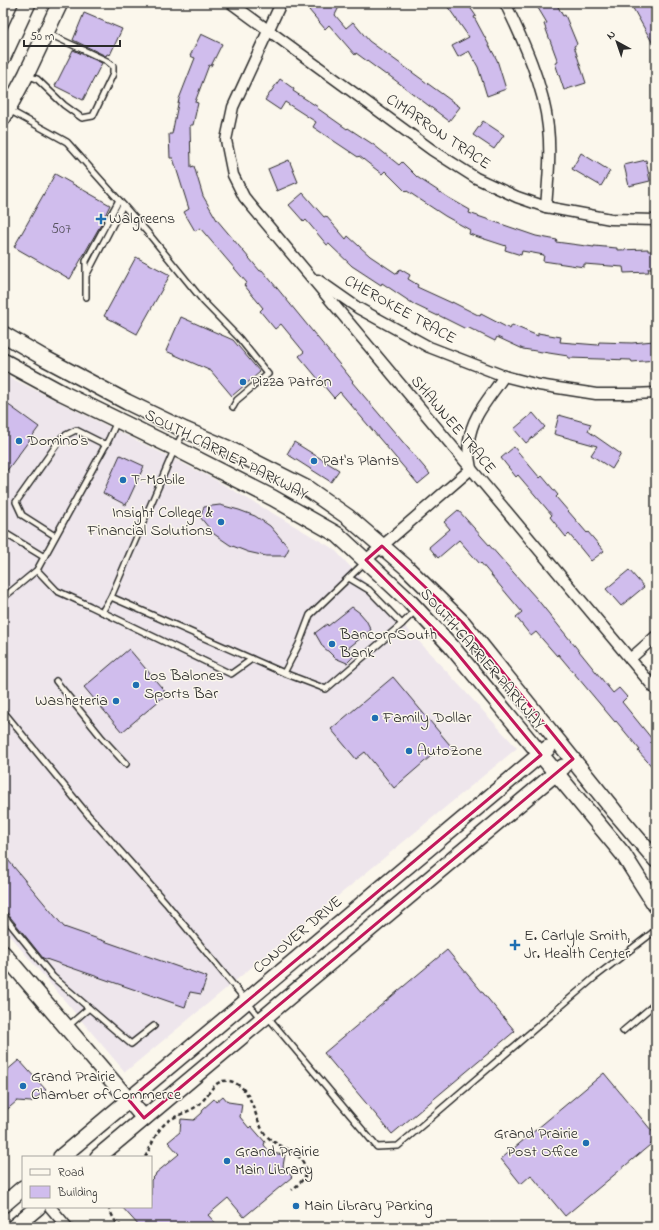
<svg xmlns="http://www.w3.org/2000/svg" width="659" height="1230" font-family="'Indie Flower',sans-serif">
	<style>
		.built { fill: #eee6ec }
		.building { fill: #d0bded; stroke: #2b2b2b }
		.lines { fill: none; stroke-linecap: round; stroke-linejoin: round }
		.lane-casing { stroke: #2b2b2b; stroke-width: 8 }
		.street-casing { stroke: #2b2b2b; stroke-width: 13 }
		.secondary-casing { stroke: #2b2b2b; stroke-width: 18 }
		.path { stroke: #2b2b2b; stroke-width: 2.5; stroke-dasharray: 4 3; stroke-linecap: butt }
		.lane { stroke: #fbf7ec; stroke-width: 5 }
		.street { stroke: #fbf7ec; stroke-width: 10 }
		.secondary { stroke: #fbf7ec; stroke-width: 15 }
		.marked { fill: none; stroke: #c2185b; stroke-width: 3; stroke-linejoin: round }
		.poi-dot { fill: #1f6fb2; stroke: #fbf7ec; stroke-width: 1.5 }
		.labels { text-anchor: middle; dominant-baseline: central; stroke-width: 3; stroke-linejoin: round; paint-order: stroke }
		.number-label { font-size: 14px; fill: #54505c }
		.street-label { font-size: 16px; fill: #2b2b2b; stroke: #fbf7ec }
		.poi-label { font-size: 16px; fill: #2b2b2b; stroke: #fbf7ec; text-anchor: start }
	</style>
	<rect width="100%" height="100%" fill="#fbf7ec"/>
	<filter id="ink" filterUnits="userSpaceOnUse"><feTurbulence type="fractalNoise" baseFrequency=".025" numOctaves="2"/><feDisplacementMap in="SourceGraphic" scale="8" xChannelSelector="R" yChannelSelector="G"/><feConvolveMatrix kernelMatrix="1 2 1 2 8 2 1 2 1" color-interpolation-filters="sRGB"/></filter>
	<g filter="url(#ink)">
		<polygon class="built" points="3,374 214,479 334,549 517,748 125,1072 3,928"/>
		<g class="building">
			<polygon points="317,3 341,3 335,15 346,28 353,22 369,41 460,107 449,121 387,74 386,75 356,53 355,55 329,25 325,29 309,10"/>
			<polygon points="445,3 467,3 476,16 474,17 497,60 506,89 487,96 478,67 469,51 458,57 452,46 469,37"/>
			<polygon points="535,3 556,3 563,16 565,15 577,44 574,46 586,83 564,90 555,63 558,62 544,24 547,23"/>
			<polygon points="630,3 656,3 656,49"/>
			<polygon points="84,13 122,29 110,55 107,54 106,56 73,40"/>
			<polygon points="201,34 222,44 211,66 209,65 195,102 198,103 193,125 190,125 191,167 194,166 203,196 217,220 260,271 262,270 277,288 353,381 352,382 430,474 418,484 340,392 334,398 299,356 304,352 281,324 275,329 260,311 263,308 244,285 247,283 200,228 195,231 184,212 189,209 173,158 170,158 169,134 172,134 179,99 195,58 190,56"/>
			<polygon points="73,50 102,63 83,100 55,86"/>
			<polygon points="280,79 294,89 293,91 318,107 317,108 347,129 348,128 374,145 399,165 402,162 417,177 449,198 470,210 469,213 536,236 557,240 556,242 594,247 594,246 617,248 617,250 648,249 648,251 656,251 656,268 648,268 649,272 624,273 623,267 584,264 584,267 543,261 544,255 522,251 521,255 505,250 506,246 469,234 470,230 445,216 407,191 406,192 385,171 382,174 359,156 358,157 313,127 316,122 285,102 280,110 265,100"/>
			<polygon points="483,121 504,135 494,149 473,135"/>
			<polygon points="581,153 610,171 601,186 572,169"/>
			<polygon points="289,160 298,182 277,191 268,169"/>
			<polygon points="646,160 650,181 629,186 624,165"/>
			<polygon points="55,174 110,205 100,226 70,279 14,247"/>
			<polygon points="303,193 324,217 326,216 346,239 348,236 370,256 397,274 400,269 410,275 408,279 418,285 417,287 452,303 452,302 480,316 481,314 510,329 512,325 538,336 538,333 561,337 560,342 598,345 599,342 632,343 654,341 656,360 632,362 631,360 568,358 568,356 523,349 497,337 495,341 467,327 466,329 438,315 438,316 415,305 382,283 381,285 352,266 329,244 327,245 306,220 304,222 289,205"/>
			<polygon points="136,257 170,275 137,334 104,316"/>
			<polygon points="181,317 233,340 260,372 232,396 211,371 166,351"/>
			<polygon points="3,401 39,427 3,476"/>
			<polygon points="533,413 545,427 526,443 514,429"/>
			<polygon points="559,415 591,424 588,431 621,454 612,469 591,455 597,446 554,434"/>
			<polygon points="294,442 339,470 331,482 287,454"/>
			<polygon points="514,447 540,478 542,476 558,495 556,497 587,533 588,532 604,551 591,561 569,534 566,537 550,517 552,515 518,475 516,477 501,458"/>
			<polygon points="120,455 144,466 126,505 103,493"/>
			<polygon points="220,505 239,510 255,516 270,526 289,548 285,556 266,556 248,552 230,545 214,534 200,517 204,507"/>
			<polygon points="458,510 537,599 613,693 619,688 627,697 622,702 656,744 656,771 638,751 640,750 616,721 615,722 558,654 557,656 536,632 531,636 516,617 522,612 481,563 480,564 459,540 438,558 429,547 450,529 444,522"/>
			<polygon points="629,570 644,587 621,606 606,589"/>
			<polygon points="352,607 360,613 366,620 371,630 347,649 357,653 347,663 335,658 329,652 323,647 315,633 327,624 328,626"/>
			<polygon points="129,649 167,694 122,732 84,687"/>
			<polygon points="393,677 455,751 438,750 394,788 365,752 356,759 331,729"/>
			<polygon points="3,854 64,927 207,977 201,994 190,992 185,1007 43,958 3,908"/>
			<polygon points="447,950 515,1031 392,1134 324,1053"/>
			<polygon points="19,1060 46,1090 31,1102 17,1101 3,1113 3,1078 5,1072"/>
			<polygon points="604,1073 656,1136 656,1140 565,1216 531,1175 521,1184 501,1159"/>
			<polygon points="223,1096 228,1102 242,1104 240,1117 249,1128 251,1126 265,1142 264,1145 271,1153 285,1155 283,1166 292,1177 244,1217 228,1198 208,1215 219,1227 140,1227 122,1207 151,1207 151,1180 155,1176 156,1173 179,1154 168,1142 180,1132 181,1119 194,1120 202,1113 203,1109 214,1099 216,1102"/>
		</g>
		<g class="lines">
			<defs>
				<g id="lane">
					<polyline points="26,75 37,79 64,105 82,118 93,116 113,74 113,66 107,61 47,33"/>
					<polyline points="9,110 67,142 148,233 204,302 239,338 268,374 237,400 233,407"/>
					<polyline points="87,274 123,205"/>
					<polyline points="86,297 86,261 119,200"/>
					<polyline points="184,432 175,448 111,597 284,673 299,644 310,615 364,563"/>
					<polyline points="3,532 44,557"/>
					<polyline points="55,536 22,515 16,502 62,437 76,430 106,445"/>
					<polyline points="37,570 57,591 90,606 231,674 252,659"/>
					<polyline points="349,578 369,590 402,624"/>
					<polyline points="3,598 37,570 109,439 117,421"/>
					<polyline points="102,612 111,597"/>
					<polyline points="284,673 326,689 402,624 415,611"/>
					<polyline points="56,681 102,738 126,764"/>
					<polyline points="3,711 89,816 166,903 261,1019"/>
					<polyline points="3,915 53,977 89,1008"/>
					<polyline points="267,1016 377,1147 398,1146 595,977 656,930"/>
					<polyline points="67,1027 89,1008 131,1044 154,1026"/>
					<polyline points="623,1031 656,1003"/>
				</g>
				<g id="street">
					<polyline points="231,3 432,150 476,178 517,197 546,207 611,219 656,220"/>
					<polyline points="281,3 233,107 226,140 233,175 244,197 656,690"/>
					<path d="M505 3C523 40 544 86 548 127 551 153 548 181 546 207"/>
					<polyline points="318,280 358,308 429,347 504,376"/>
					<path d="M366 560 471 469C470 461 467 450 469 441 472 415 490 398 504 376L539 385 596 394H634L656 393"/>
					<polyline points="630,659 656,636"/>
					<polyline points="50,1207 67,1227"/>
				</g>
				<g id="secondary">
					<polyline points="3,57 28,3"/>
					<polyline points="3,118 26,75 60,3"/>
					<polyline points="3,334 46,359 127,402 185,430 227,448 308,489 348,517 406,567 463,623 615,812 656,860"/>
					<polyline points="3,361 62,393 175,448 273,498 338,535 409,601 451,646 623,854 656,906"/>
					<polyline points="3,953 144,1118"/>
					<polyline points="61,1157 548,748"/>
					<polyline points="98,1157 563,767"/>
					<polyline points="3,1205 23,1188"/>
					<polyline points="14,1227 38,1207"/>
				</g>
			</defs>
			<use href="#lane" class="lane-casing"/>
			<use href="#street" class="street-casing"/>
			<use href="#secondary" class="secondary-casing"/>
			<g class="path">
				<path d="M145 1157C151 1148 154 1136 161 1128 170 1116 186 1114 197 1106 206 1100 209 1089 218 1083 222 1080 230 1080 235 1083 254 1092 254 1119 265 1134 277 1149 300 1148 306 1169 308 1178 297 1185 292 1190"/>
				<polyline points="108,1207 115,1221 119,1223 120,1227"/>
			</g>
			<use href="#lane" class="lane"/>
			<use href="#street" class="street"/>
			<use href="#secondary" class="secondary"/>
		</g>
	</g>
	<path class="marked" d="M382 546 463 623 573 759 144 1118 129 1100 541 755 451 646 366 560Z"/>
	<g class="poi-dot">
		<path d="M99 213h4v4h4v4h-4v4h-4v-4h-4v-4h4z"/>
		<circle cx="243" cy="382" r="4"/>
		<circle cx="19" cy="441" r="4"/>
		<circle cx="314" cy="461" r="4"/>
		<circle cx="123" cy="480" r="4"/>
		<circle cx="221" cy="522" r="4"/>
		<circle cx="332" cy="644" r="4"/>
		<circle cx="136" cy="685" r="4"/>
		<circle cx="116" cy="701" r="4"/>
		<circle cx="375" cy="718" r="4"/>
		<circle cx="409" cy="751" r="4"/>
		<path d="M513 939h4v4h4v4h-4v4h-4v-4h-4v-4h4z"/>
		<circle cx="23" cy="1086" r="4"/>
		<circle cx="586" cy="1143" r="4"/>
		<circle cx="227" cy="1161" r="4"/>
		<circle cx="296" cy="1206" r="4"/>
	</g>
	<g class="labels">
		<g class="number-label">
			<text x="61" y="229">507</text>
		</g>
		<g class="street-label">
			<text transform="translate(438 132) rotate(34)">CIMARRON TRACE</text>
			<text transform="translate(400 310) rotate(29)">CHEROKEE TRACE</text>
			<text transform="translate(453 425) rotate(50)">SHAWNEE TRACE</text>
			<text transform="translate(226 455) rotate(27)">SOUTH CARRIER PARKWAY</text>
			<text transform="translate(482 659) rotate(49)">SOUTH CARRIER PARKWAY</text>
			<text transform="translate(298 935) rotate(-40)">CONOVER DRIVE</text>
		</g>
		<g class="poi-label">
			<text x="109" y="219">Walgreens</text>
			<text x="251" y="382">Pizza Patrón</text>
			<text x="27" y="441">Domino's</text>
			<text x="322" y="461">Pat's Plants</text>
			<text x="131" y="480">T-Mobile</text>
			<text x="213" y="513" text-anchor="end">Insight College &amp;<tspan x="213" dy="18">Financial Solutions</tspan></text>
			<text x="340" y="635">BancorpSouth<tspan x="340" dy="18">Bank</tspan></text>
			<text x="144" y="676">Los Balones<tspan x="144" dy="18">Sports Bar</tspan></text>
			<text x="108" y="701" text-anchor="end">Washeteria</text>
			<text x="383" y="718">Family Dollar</text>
			<text x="417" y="751">AutoZone</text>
			<text x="524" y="936">E. Carlyle Smith,<tspan x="524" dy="18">Jr. Health Center</tspan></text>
			<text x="31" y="1077">Grand Prairie<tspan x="31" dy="18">Chamber of Commerce</tspan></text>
			<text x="578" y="1134" text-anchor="end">Grand Prairie<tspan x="578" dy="18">Post Office</tspan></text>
			<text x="235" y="1152">Grand Prairie<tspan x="235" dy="18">Main Library</tspan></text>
			<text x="304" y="1206">Main Library Parking</text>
		</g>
	</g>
	<rect width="659" height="1230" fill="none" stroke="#fbf7ec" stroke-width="16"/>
	<rect x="8" y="8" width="643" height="1214" fill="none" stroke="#2b2b2b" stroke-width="1.5" filter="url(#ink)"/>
	<rect x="22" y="1156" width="130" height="52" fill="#fbf7ec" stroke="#a8a59f"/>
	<rect x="30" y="1169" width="20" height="6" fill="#fbf7ec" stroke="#a8a59f"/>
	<text x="58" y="1176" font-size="12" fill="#2b2b2b">Road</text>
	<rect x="30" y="1186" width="20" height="12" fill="#d0bded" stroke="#a8a59f"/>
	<text x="58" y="1196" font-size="12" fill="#2b2b2b">Building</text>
	<g transform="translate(617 42) rotate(320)" stroke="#fbf7ec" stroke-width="3" paint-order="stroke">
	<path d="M0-3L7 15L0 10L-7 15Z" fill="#2b2b2b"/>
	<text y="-6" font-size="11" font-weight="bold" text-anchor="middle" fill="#2b2b2b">N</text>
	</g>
	<path d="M24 40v6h96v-6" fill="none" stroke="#2b2b2b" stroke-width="2"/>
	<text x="30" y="40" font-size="12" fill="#2b2b2b" stroke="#fbf7ec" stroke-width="3" paint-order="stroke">50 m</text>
</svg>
